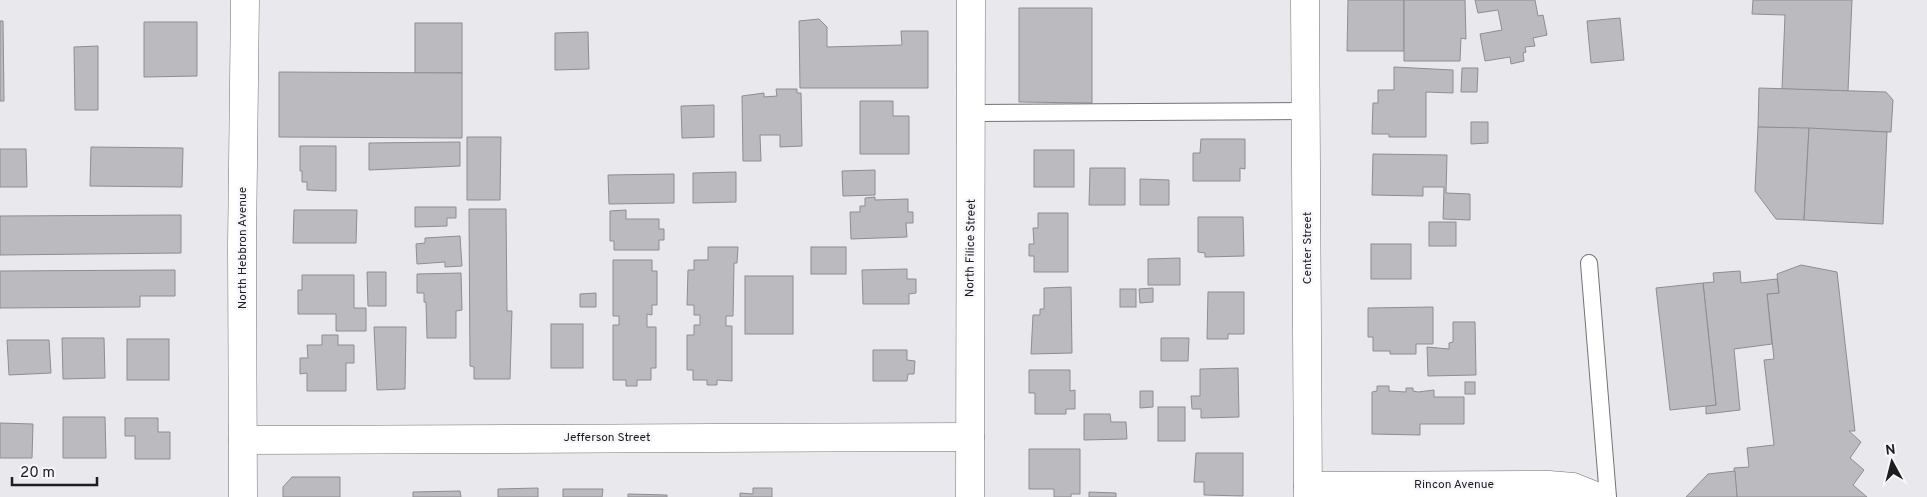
<svg xmlns="http://www.w3.org/2000/svg" width="1927" height="497" font-family="Overpass,sans-serif">
	<style>
		.building { fill: #bbbbbf; stroke: #8e8e92 }
		.lines { fill: none; stroke-linecap: round; stroke-linejoin: round }
		.lane-casing { stroke: #727376; stroke-width: 18 }
		.street-casing { stroke: #727376; stroke-width: 29 }
		.secondary-casing { stroke: #727376; stroke-width: 29 }
		.lane { stroke: #fff; stroke-width: 16 }
		.street { stroke: #fff; stroke-width: 28 }
		.secondary { stroke: #fff; stroke-width: 28 }
		.labels { text-anchor: middle; dominant-baseline: central; stroke-width: 4.5; stroke-linejoin: round; paint-order: stroke }
		.street-label { font-size: 12px; fill: #1c1d1e; stroke: #f6f6fb }
	</style>
	<rect width="100%" height="100%" fill="#e9e9ed"/>
	<g class="building">
		<polygon points="1348,0 1404,0 1404,51 1347,51"/>
		<polygon points="1404,0 1465,0 1466,39 1461,38 1460,61 1404,61"/>
		<polygon points="1475,0 1535,0 1538,16 1543,15 1547,35 1533,38 1535,46 1525,47 1526,52 1523,53 1524,61 1511,64 1510,57 1485,61 1480,34 1502,30 1498,10 1478,13"/>
		<polygon points="1753,0 1852,0 1848,91 1782,89 1785,15 1752,14"/>
		<polygon points="1019,8 1092,8 1092,103 1019,102"/>
		<polygon points="1620,18 1624,60 1591,63 1587,21"/>
		<polygon points="819,19 827,27 827,47 902,45 901,31 928,31 928,88 800,88 799,21"/>
		<polygon points="0,21 3,21 4,101 0,101"/>
		<polygon points="144,22 197,22 197,76 144,77"/>
		<rect x="415" y="23" width="47" height="50"/>
		<polygon points="588,32 589,69 555,70 555,33"/>
		<polygon points="98,46 98,110 75,110 74,47"/>
		<polygon points="1394,67 1453,70 1453,93 1426,92 1426,137 1389,137 1389,134 1372,134 1373,103 1378,103 1378,90 1394,90"/>
		<polygon points="1462,68 1478,68 1477,92 1461,92"/>
		<polygon points="279,72 462,73 462,138 279,137"/>
		<polygon points="1759,88 1886,92 1893,100 1891,132 1758,127"/>
		<polygon points="776,89 797,89 797,93 801,93 802,146 780,147 780,135 760,135 761,161 743,161 742,96 764,93 764,97 777,96"/>
		<polygon points="860,101 893,101 893,116 909,116 909,154 860,154"/>
		<polygon points="714,105 714,137 682,138 681,106"/>
		<polygon points="1471,122 1488,122 1488,143 1471,144"/>
		<polygon points="1758,127 1809,128 1804,220 1776,219 1755,191"/>
		<polygon points="1809,128 1887,132 1883,224 1804,220"/>
		<polygon points="467,137 501,137 500,200 467,200"/>
		<polygon points="1201,139 1245,139 1245,169 1240,168 1240,181 1193,181 1193,153 1200,153"/>
		<polygon points="460,142 460,166 369,170 369,143"/>
		<polygon points="300,146 336,146 336,191 307,190 307,182 302,182 302,171 300,171"/>
		<polygon points="91,147 183,148 182,187 90,186"/>
		<polygon points="0,149 26,149 27,187 0,187"/>
		<rect x="1034" y="150" width="40" height="37"/>
		<polygon points="1373,154 1447,155 1446,193 1470,194 1470,220 1443,219 1444,187 1423,187 1423,196 1372,195"/>
		<polygon points="1090,168 1125,168 1125,205 1089,205"/>
		<polygon points="875,170 875,195 843,196 842,171"/>
		<polygon points="736,172 736,202 693,203 693,173"/>
		<polygon points="674,174 674,203 609,204 608,175"/>
		<polygon points="1140,179 1169,180 1169,205 1140,205"/>
		<polygon points="875,197 875,200 908,199 908,212 913,212 913,223 906,223 907,237 851,239 850,212 860,212 860,206 865,206 865,198"/>
		<polygon points="415,207 456,207 456,218 447,218 447,226 415,227"/>
		<polygon points="469,209 506,209 507,311 512,311 510,379 474,379 474,367 470,366"/>
		<polygon points="294,210 357,210 356,243 293,243"/>
		<polygon points="626,210 626,219 659,219 659,229 664,229 664,240 659,240 659,250 614,250 614,241 610,241 610,211"/>
		<polygon points="1038,213 1068,213 1068,272 1034,272 1034,256 1029,256 1029,244 1034,244 1033,228 1038,228"/>
		<polygon points="181,215 181,253 0,255 0,216"/>
		<polygon points="1198,217 1243,217 1244,256 1205,257 1205,253 1198,252"/>
		<rect x="1429" y="222" width="27" height="24"/>
		<polygon points="460,236 462,266 445,267 445,262 417,264 416,244 425,243 425,238"/>
		<rect x="1371" y="244" width="40" height="35"/>
		<polygon points="708,247 738,247 737,263 734,263 733,316 726,316 726,326 732,326 732,381 717,380 717,385 707,385 707,380 693,380 693,370 687,370 687,335 694,335 694,325 700,325 700,315 694,315 694,305 687,305 688,270 694,270 694,260 708,260"/>
		<rect x="811" y="247" width="35" height="27"/>
		<polygon points="1180,258 1180,285 1148,285 1148,259"/>
		<polygon points="613,260 652,260 652,271 657,271 657,305 652,305 652,315 647,314 647,327 656,327 656,368 651,368 651,380 637,380 637,386 626,386 626,380 613,380 613,325 619,325 619,316 613,316"/>
		<polygon points="1801,265 1837,272 1855,431 1849,431 1861,442 1850,458 1864,470 1853,485 1867,497 1737,497 1734,468 1749,467 1747,448 1774,445 1764,360 1774,359 1767,294 1779,293 1777,274"/>
		<polygon points="907,269 907,279 916,279 916,293 909,294 909,304 863,304 862,270"/>
		<polygon points="175,270 175,296 140,296 140,307 0,308 0,271"/>
		<polygon points="1740,271 1741,283 1777,279 1779,293 1767,294 1772,344 1734,349 1740,410 1706,414 1706,406 1716,405 1703,283 1714,282 1713,273"/>
		<polygon points="367,272 386,272 386,306 368,306"/>
		<polygon points="461,273 462,310 456,311 456,338 427,338 426,302 424,302 424,293 417,293 417,274"/>
		<polygon points="302,275 354,275 354,308 366,308 366,331 336,331 336,314 298,314 298,290 302,290"/>
		<rect x="745" y="276" width="48" height="58"/>
		<polygon points="1703,283 1716,405 1670,410 1656,288"/>
		<polygon points="1071,287 1072,353 1031,354 1033,315 1040,315 1040,309 1044,309 1044,288"/>
		<polygon points="1153,288 1153,302 1140,303 1139,289"/>
		<rect x="1120" y="289" width="16" height="18"/>
		<polygon points="1208,292 1244,292 1244,334 1228,334 1228,339 1207,339"/>
		<polygon points="596,293 596,307 580,307 580,294"/>
		<polygon points="1433,307 1433,344 1416,344 1416,354 1390,354 1390,351 1373,351 1373,337 1368,337 1368,308"/>
		<polygon points="1453,322 1475,322 1476,375 1428,376 1427,347 1449,349 1449,343 1453,342"/>
		<rect x="551" y="324" width="32" height="44"/>
		<polygon points="374,327 406,327 405,389 377,390"/>
		<polygon points="322,335 338,335 338,345 354,345 354,363 346,363 346,391 307,391 307,373 300,374 300,358 308,358 307,345 322,345"/>
		<polygon points="62,338 104,338 105,378 63,379"/>
		<polygon points="1161,338 1189,338 1188,361 1161,361"/>
		<rect x="127" y="339" width="42" height="41"/>
		<polygon points="7,340 49,340 51,373 9,375"/>
		<polygon points="873,350 907,350 907,360 915,361 914,374 908,374 907,381 873,381"/>
		<polygon points="1238,368 1239,417 1201,418 1201,409 1192,409 1191,396 1200,396 1200,369"/>
		<polygon points="1029,370 1070,370 1070,391 1075,390 1075,409 1066,409 1066,414 1035,414 1035,393 1029,393"/>
		<rect x="1465" y="382" width="10" height="12"/>
		<polygon points="1377,386 1389,386 1389,391 1406,392 1406,388 1413,388 1413,391 1418,392 1434,390 1434,397 1464,397 1464,424 1420,424 1420,435 1372,434 1372,392 1377,391"/>
		<polygon points="1140,391 1153,391 1153,407 1140,408"/>
		<rect x="1158" y="407" width="27" height="34"/>
		<polygon points="1084,414 1110,414 1111,422 1126,422 1127,439 1084,440"/>
		<polygon points="63,417 105,417 106,458 63,458"/>
		<polygon points="125,418 158,418 158,432 170,432 170,459 135,459 135,436 125,436"/>
		<polygon points="0,423 33,424 32,458 0,458"/>
		<polygon points="1029,449 1080,449 1080,494 1071,494 1071,497 1054,497 1054,489 1029,489"/>
		<polygon points="1196,453 1243,453 1243,496 1204,495 1204,482 1194,482"/>
		<polygon points="1735,471 1737,497 1686,497 1708,474"/>
		<polygon points="292,477 340,477 340,497 283,497 283,487"/>
		<polygon points="538,488 538,497 498,497 498,489"/>
		<polygon points="753,488 772,488 772,497 740,497 740,493 753,494"/>
		<polygon points="563,489 603,489 602,497 563,497"/>
		<polygon points="460,491 461,497 413,497 413,492"/>
		<polygon points="1089,492 1116,493 1116,497 1089,497"/>
		<polygon points="628,494 667,495 667,497 628,497"/>
	</g>
	<g class="lines">
		<defs>
			<g id="lane">
				<polyline points="973,113 1307,111"/>
				<polyline points="1589,263 1608,497"/>
			</g>
			<g id="street">
				<polyline points="1305,0 1308,497"/>
				<polyline points="243,440 970,437"/>
				<polyline points="1308,486 1549,485 1573,487 1598,497"/>
				<polyline points="970,497 971,0"/>
			</g>
			<polyline id="secondary" points="243,497 242,245 245,0"/>
		</defs>
		<use href="#lane" class="lane-casing"/>
		<use href="#street" class="street-casing"/>
		<use href="#secondary" class="secondary-casing"/>
		<use href="#lane" class="lane"/>
		<use href="#street" class="street"/>
		<use href="#secondary" class="secondary"/>
	</g>
	<g class="labels">
		<g class="street-label">
			<text transform="translate(243 248) rotate(-90)">North Hebbron Avenue</text>
			<text transform="translate(971 248) rotate(-89)">North Filice Street</text>
			<text transform="translate(1308 248) rotate(-90)">Center Street</text>
			<text x="607" y="438">Jefferson Street</text>
			<text x="1454" y="485">Rincon Avenue</text>
		</g>
	</g>
	<g transform="translate(1892 462) rotate(353)" stroke="#f6f6fb" stroke-width="4" paint-order="stroke">
	<path d="M0-4L9 19L0 12L-9 19Z" fill="#1c1d1e"/>
	<text y="-8" font-size="14" font-weight="bold" text-anchor="middle" fill="#1c1d1e">N</text>
	</g>
	<path d="M12 477v8h85v-8" fill="none" stroke="#1c1d1e" stroke-width="2.5"/>
	<text x="20" y="477" font-size="15" fill="#1c1d1e" stroke="#f6f6fb" stroke-width="4" paint-order="stroke">20 m</text>
</svg>
